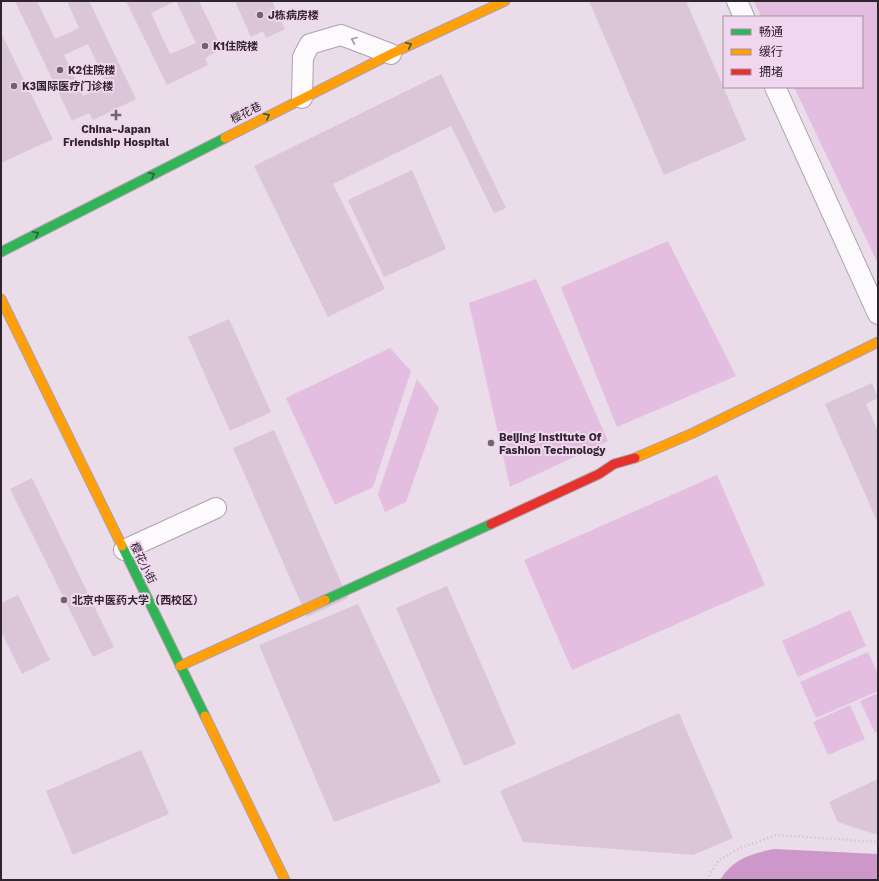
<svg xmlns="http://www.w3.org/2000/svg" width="879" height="881" font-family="'Work Sans','Noto Sans SC',sans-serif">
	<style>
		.green { fill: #e3bee0 }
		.water { fill: #cd98c9 }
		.building { fill: #dac6d8; fill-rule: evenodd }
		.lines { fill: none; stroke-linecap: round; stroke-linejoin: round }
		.street-casing { stroke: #aea2ac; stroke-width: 22 }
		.fast-casing { stroke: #aea2ac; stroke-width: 11 }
		.slow-casing { stroke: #aea2ac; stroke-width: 11 }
		.jam-casing { stroke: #aea2ac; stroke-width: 11 }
		.path { stroke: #c7c2c7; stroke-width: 2.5; stroke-dasharray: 1 3; stroke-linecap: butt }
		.street { stroke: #fcfafc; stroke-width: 20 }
		.fast { stroke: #30b455; stroke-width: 9 }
		.slow { stroke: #ff9f0a; stroke-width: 9 }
		.jam { stroke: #e5322d; stroke-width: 9 }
		.oneway { stroke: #9f9a9f }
		.oneway2 { stroke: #2f5e3d }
		.poi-dot { fill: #70646f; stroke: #f0d6ee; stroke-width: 1.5 }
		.labels { text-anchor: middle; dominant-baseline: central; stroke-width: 4; stroke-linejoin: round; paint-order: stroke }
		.poi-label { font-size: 11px; font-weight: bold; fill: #2e242d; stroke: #f0d6ee; text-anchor: start }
		.street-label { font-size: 11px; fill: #2e242d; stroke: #f0d6ee }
	</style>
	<rect width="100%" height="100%" fill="#eadce9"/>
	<g class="green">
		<polygon points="754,1 878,1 878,264 794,87 862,87 862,17 761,17"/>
		<polygon points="668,241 736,376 617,427 561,287"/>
		<polygon points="536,279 608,441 510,487 469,303"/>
		<polygon points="390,348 411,371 373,487 335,505 286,398"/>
		<polygon points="417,379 439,408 406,502 385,512 378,494"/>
		<polygon points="717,475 765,585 572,670 524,560"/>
		<polygon points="850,610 866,646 798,677 782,641"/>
		<polygon points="868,652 878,674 878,691 816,718 800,682"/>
		<polygon points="878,693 878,731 875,733 860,701"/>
		<polygon points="850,705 865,739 828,755 813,722"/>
	</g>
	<path class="water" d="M774 849 878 854V880H720C733 859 751 854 774 849Z"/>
	<g class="building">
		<path d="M15 1H37L55 39 79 28 67 1H89L136 99 93 120 89 113 72 121ZM88 44 107 85 83 96 64 55Z"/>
		<path d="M126 1H199L222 49 205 58 208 65 167 85ZM176 1 196 43 170 54 151 13Z"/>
		<polygon points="235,1 272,1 285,29 266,38 263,31 251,37"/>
		<polygon points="589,1 686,1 746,140 664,175"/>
		<polygon points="1,33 53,139 1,163"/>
		<polygon points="441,74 506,208 494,213 451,126 333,184 385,289 328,317 254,166"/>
		<polygon points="412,170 446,249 384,277 348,200"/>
		<polygon points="229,319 271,412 230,431 188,337"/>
		<polygon points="872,383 878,398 866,404 878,431 878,523 825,404"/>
		<polygon points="274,430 348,598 307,617 233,448"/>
		<polygon points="32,478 114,647 93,657 10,489"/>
		<polygon points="447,586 516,744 464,766 396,608"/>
		<polygon points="18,595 50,660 22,674 1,631 1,603"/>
		<polygon points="358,604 441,782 334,822 259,645"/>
		<polygon points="679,713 733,838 693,855 523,842 500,791"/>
		<polygon points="141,750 169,814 73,855 46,791"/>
		<polygon points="878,779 878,835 838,822 829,802"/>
	</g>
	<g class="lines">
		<defs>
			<g id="street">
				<polyline points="737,1 744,17"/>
				<polyline points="775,87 878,314"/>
				<polyline points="302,98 303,57 310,44 341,35 391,54"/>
				<polyline points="124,550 216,508"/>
			</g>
			<g id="fast">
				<polyline points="1,252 225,138"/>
				<polyline points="122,546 205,716"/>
				<polyline points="325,600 491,524"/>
			</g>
			<g id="slow">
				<polyline points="225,138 391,54 505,1"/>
				<polyline points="1,299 122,546"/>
				<polyline points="635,458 693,433 878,342"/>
				<polyline points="180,666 325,600"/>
				<polyline points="205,716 285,880"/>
			</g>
			<polyline id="jam" points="491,524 599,474 614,464 635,458"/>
		</defs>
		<use href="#street" class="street-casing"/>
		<use href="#fast" class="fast-casing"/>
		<use href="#slow" class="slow-casing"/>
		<use href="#jam" class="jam-casing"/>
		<polyline class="path" points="709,880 710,873 719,860 740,848 777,835 878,842"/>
		<use href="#street" class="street"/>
		<use href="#fast" class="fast"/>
		<use href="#slow" class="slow"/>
		<use href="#jam" class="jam"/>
	</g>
	<defs><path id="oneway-chevron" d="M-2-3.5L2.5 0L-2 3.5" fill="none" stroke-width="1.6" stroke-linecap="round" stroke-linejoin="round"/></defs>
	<use class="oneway" href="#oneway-chevron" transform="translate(354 40) rotate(-158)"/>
	<g class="oneway2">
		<use href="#oneway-chevron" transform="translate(409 45) rotate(-25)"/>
		<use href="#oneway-chevron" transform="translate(267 116) rotate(-27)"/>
		<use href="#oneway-chevron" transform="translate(152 175) rotate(-27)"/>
		<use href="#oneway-chevron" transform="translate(36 234) rotate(-27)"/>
	</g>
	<g class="poi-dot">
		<circle cx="260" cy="15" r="4"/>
		<circle cx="205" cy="46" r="4"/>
		<circle cx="60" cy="70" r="4"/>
		<circle cx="14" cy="86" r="4"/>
		<path d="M114 109h4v4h4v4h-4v4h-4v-4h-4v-4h4z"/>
		<circle cx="491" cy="443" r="4"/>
		<circle cx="64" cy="600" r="4"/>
	</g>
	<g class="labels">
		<g class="poi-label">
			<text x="268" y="15">J栋病房楼</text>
			<text x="213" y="46">K1住院楼</text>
			<text x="68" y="70">K2住院楼</text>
			<text x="22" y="86">K3国际医疗门诊楼</text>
			<text x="116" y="129" text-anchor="middle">China-Japan<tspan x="116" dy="13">Friendship Hospital</tspan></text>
			<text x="499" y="437">Beijing Institute Of<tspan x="499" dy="13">Fashion Technology</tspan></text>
			<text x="72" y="600">北京中医药大学（西校区）</text>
		</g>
		<g class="street-label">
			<text transform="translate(246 113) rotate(-27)">樱花巷</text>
			<text transform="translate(143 563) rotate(64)">樱花小街</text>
		</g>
	</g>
	<rect width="879" height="881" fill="none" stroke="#2e242d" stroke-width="4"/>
	<rect x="723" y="16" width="140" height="72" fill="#f0d6ee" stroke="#a28fa1"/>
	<rect x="731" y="29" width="20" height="6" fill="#30b455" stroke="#a28fa1"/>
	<text x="759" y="36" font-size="12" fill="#2e242d">畅通</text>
	<rect x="731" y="49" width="20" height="6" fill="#ff9f0a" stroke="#a28fa1"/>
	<text x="759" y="56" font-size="12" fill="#2e242d">缓行</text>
	<rect x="731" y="69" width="20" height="6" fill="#e5322d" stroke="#a28fa1"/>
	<text x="759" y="76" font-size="12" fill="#2e242d">拥堵</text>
</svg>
